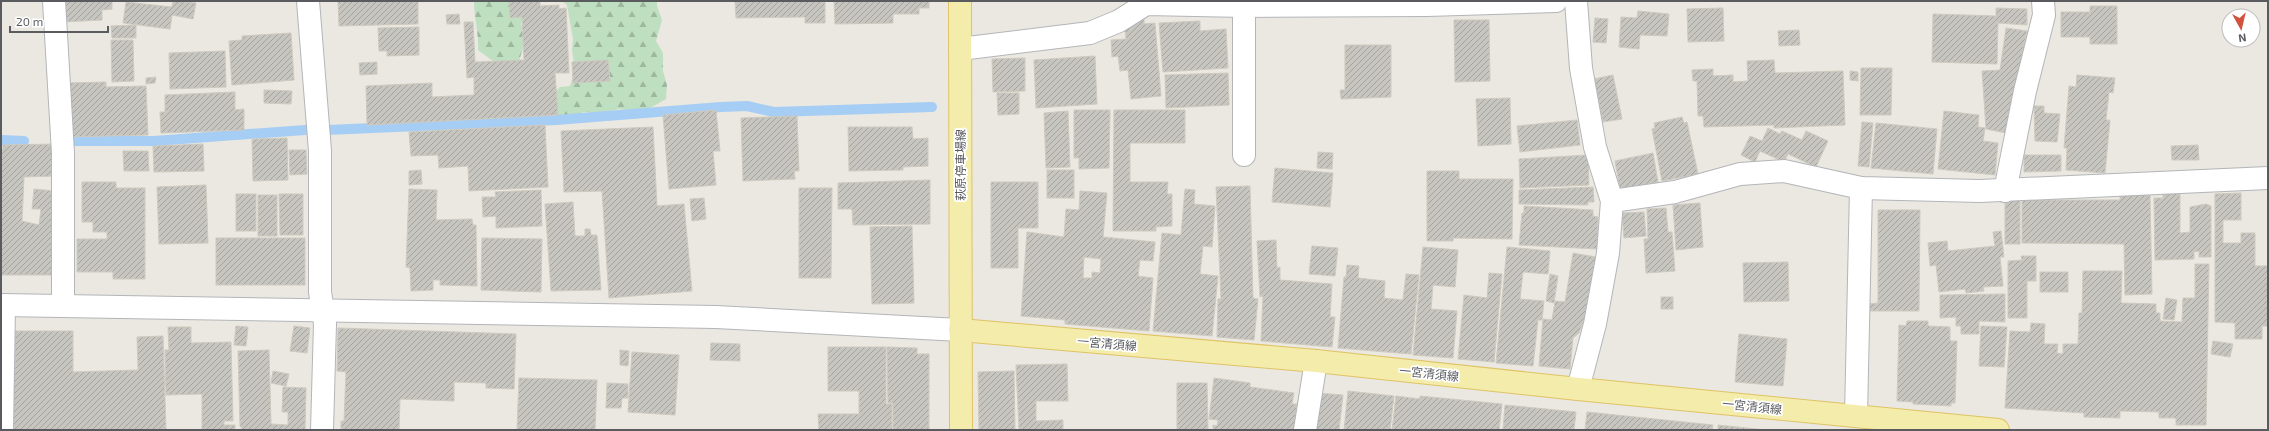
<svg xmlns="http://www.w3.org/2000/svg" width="2269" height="431" font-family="'Exo 2','Noto Sans JP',sans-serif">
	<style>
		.forest { fill: url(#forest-firs) }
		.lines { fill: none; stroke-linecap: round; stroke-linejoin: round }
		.stream { stroke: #a6cdf4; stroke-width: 10 }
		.building { fill: url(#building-hatch); stroke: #cecabf; fill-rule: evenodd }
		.minor-casing { stroke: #b3b5b9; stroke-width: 24 }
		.major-casing { stroke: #dfc364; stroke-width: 24 }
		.minor { stroke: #fff; stroke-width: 22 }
		.major { stroke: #f4ecab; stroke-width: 22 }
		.labels { text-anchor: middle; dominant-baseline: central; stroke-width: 3.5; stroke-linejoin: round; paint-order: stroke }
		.street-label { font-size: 12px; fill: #595b5f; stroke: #fff }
	</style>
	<defs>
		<pattern id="forest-firs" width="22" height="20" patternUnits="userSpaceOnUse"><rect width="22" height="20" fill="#bfdfc1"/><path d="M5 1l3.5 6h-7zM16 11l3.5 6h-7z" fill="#9eb8a0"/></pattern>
		<pattern id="building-hatch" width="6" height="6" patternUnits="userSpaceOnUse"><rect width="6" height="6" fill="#c7c5bf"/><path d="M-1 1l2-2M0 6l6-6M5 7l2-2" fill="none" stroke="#a5a39e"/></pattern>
	</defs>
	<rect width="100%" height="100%" fill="#eae8e0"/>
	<g class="forest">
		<path d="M474 1H539L527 8 521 23 525 42 518 64 493 61 478 50C479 33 474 18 474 1Z"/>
		<polygon points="562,1 657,1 657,6 662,20 656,41 663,53 663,71 667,85 666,99 652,107 638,112 619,109 601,113 584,112 566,118 555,113 554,93 560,87 570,86 575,70 572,50 573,39 567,5"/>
	</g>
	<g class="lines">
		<g class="stream">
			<polyline points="327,130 556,120 721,107 747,106 774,112 932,107"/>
			<polyline points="1,140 24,141"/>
			<polyline points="73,141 154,141 305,130"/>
		</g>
	</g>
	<g class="building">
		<polygon points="63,1 112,1 112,9 102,10 102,20 63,22"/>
		<polygon points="173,1 196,3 193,19 172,15 170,29 123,23 126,2 172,7"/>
		<polygon points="338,1 418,1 418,24 339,26"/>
		<polygon points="509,1 540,1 540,6 559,5 559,9 566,8 569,73 555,73 558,115 367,125 366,86 432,83 432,97 474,95 474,77 467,78 464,22 473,22 475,62 524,60 522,17 510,18"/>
		<polygon points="735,1 825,1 825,23 805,23 805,17 736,18"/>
		<polygon points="834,1 929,1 929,8 919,8 919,14 893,14 893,23 835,24"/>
		<polygon points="2090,6 2117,6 2117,44 2090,44 2090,37 2061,37 2061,12 2090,12"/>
		<polygon points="1723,8 1724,41 1688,42 1687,9"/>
		<polygon points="1996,8 2027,9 2027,25 1998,23 1997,64 1932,62 1933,14 1996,16"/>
		<polygon points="1638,11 1669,14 1667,36 1640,35 1639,49 1619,47 1621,17 1637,18"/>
		<polygon points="459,14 460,24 447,24 446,15"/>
		<polygon points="1131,18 1144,18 1144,24 1155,23 1161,96 1131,99 1128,70 1120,71 1118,56 1112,57 1111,40 1126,39 1125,27 1132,27"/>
		<polygon points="1595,18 1608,19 1606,43 1593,42"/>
		<polygon points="1454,20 1489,20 1490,81 1455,82"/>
		<polygon points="1200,21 1200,31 1226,29 1228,68 1163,72 1159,23"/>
		<polygon points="136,25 136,38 112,38 111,26"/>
		<polygon points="419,27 419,55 387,56 387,51 379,51 378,28"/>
		<polygon points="2006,28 2027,31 2006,133 1986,129 1982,71 2000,70"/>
		<polygon points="1799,30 1800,45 1779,46 1778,31"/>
		<polygon points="291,33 294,80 232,85 229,41 242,40 242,36"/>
		<polygon points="111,40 133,40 134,81 112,82"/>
		<polygon points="1345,45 1391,45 1391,97 1341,99 1340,90 1345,90"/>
		<polygon points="225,51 226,87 170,89 169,53"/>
		<polygon points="1095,56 1097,104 1036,108 1034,60"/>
		<polygon points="1025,58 1025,91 993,92 992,59"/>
		<polygon points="608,60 610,81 573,83 572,62"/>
		<polygon points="1774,60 1775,73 1843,71 1845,125 1774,128 1774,125 1704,127 1703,116 1698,116 1697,81 1693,81 1692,70 1713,69 1713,76 1733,75 1733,82 1748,81 1747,61"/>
		<polygon points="377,62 377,74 360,75 359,63"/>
		<polygon points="1861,68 1892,68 1891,115 1860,115"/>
		<polygon points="1850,71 1858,72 1858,81 1850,80"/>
		<polygon points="1228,73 1229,105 1166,108 1165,75"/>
		<polygon points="1613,75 1622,119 1603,122 1594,79"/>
		<polygon points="2077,75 2115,78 2113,93 2109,92 2106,120 2110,120 2105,173 2066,170 2067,148 2064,148 2069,86 2076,87"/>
		<polygon points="156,77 155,83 146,84 146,78"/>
		<polygon points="106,82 106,87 146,86 148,135 69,137 68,83"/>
		<polygon points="264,90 292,91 291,104 264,103"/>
		<polygon points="235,92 235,110 244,109 244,130 161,133 160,112 165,112 165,95"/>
		<polygon points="997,93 1019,93 1019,114 998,115"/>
		<polygon points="1510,98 1511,144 1478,146 1476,99"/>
		<polygon points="2034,106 2044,106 2044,113 2060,114 2057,142 2035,141"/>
		<polygon points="716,110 720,151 713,151 716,185 669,189 663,115"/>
		<polygon points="1074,110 1110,110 1109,168 1079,169 1079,158 1074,158"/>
		<polygon points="1114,110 1185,110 1185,143 1130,143 1130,182 1168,182 1167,194 1172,194 1172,226 1156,227 1156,231 1113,231"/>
		<polygon points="1068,111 1070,167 1046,168 1044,113"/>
		<polygon points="1944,111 1979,115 1978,127 1985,128 1983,141 1998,143 1995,175 1938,169"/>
		<polygon points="797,116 799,171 794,171 795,179 743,181 741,118"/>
		<polygon points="1682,117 1684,123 1687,122 1698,174 1662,181 1652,129 1655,128 1654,123"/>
		<polygon points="1577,120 1580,145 1520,152 1517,126"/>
		<polygon points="1862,122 1873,123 1869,167 1858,166"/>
		<polygon points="1876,123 1937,129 1933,174 1871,168"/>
		<polygon points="545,125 548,187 469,191 468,166 439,168 438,155 411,156 409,132"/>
		<polygon points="653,127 657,206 684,204 692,291 609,298 602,191 564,192 561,131"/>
		<polygon points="848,127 912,127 913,139 928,138 928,166 903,167 903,170 849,171"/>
		<polygon points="1768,128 1780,134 1782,131 1802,140 1806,131 1828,141 1816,167 1788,154 1784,162 1760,151 1755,162 1741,155 1750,136 1762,141"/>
		<polygon points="287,138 288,180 253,181 252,139"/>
		<polygon points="55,144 55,176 24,177 22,221 39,225 41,209 32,209 34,189 54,191 56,275 1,275 1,149 3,149 3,145"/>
		<polygon points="203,144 204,171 154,172 153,146"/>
		<polygon points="2198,145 2199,160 2172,160 2171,146"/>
		<polygon points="289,150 306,150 307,174 290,175"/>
		<polygon points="123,151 148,151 149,171 124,171"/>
		<polygon points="1318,152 1333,153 1332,169 1317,168"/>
		<polygon points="1653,153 1658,182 1620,189 1615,161"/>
		<polygon points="1588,155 1589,185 1520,188 1519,159"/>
		<polygon points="2024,155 2061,155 2061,171 2024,172"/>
		<polygon points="1275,168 1333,173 1330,207 1272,202"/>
		<polygon points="421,170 422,184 409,185 409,171"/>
		<rect x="1047" y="170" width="27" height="28"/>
		<polygon points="1427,171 1459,171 1459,179 1513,179 1512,239 1453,238 1453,241 1427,241"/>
		<polygon points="930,180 930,224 853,225 852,209 838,209 838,183"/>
		<polygon points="82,182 116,182 116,188 145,188 145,279 113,279 113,272 77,272 77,239 107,239 107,232 93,232 93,222 82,222"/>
		<polygon points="991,182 1038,182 1038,228 1018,228 1018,268 991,268"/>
		<polygon points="206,185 208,243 159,244 157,187"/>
		<polygon points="1250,186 1253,298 1258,299 1254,340 1217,337 1218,299 1221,299 1216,187"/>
		<polygon points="1593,187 1594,202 1588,202 1588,205 1519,204 1519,190"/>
		<polygon points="799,188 832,188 831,278 799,278"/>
		<polygon points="409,189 437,190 436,220 472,219 473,225 476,225 477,286 440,285 440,280 433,280 433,290 411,291 410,268 406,267"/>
		<polygon points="1185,189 1195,190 1194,204 1215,206 1212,247 1203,246 1200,274 1218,276 1212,336 1153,331 1162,233 1181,235"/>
		<polygon points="541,190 542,226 496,228 496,216 483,217 482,197 496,197 495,192"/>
		<polygon points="2180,190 2180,233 2190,232 2190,207 2206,204 2211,206 2211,257 2199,257 2199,251 2194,252 2194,259 2155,260 2154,198 2163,198 2163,191"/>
		<path d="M1080 191 1107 193 1103 237 1155 242 1153 261 1140 260 1138 276 1153 278 1149 331 1065 324V320L1021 316 1027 232 1064 237 1066 209 1079 210ZM1084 257 1101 259 1100 273 1092 272V278H1083Z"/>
		<polygon points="2241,193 2241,220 2223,220 2223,243 2241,243 2241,233 2255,233 2255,266 2268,266 2268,326 2262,326 2262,339 2235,339 2235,323 2215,322 2215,194"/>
		<rect x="236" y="194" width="20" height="37"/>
		<polygon points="279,194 303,194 303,235 280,235"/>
		<polygon points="2120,194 2150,194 2152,294 2125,295 2124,244 2022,243 2022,200 2120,200"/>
		<rect x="258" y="195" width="19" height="41"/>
		<polygon points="704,198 706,219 692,221 690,199"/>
		<rect x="2005" y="200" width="15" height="44"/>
		<polygon points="573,202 575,236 585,236 585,229 590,229 591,235 597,235 601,290 551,291 545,204"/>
		<polygon points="1700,203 1703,247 1676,250 1673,205"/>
		<polygon points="1524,206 1593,210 1593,216 1598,217 1597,249 1519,245 1522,213 1524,213"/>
		<polygon points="1666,208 1668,232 1672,232 1675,271 1646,273 1644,239 1648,239 1647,209"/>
		<polygon points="1878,210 1920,210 1919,311 1867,311 1867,304 1878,303"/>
		<polygon points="1644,212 1646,236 1624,238 1622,213"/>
		<polygon points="912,226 914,303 872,304 870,227"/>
		<polygon points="2001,231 2004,257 2000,257 2003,286 1983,287 1984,291 1966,293 1965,289 1939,292 1936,265 1930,266 1928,243 1947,241 1948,251 1995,246 1993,232"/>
		<rect x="216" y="238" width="89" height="47"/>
		<polygon points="482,238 542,239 541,292 481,290"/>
		<polygon points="1276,240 1277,268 1280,267 1280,280 1332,284 1330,317 1335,317 1332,347 1261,341 1263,296 1260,297 1257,241"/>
		<polygon points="1312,246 1338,248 1335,276 1309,274"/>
		<polygon points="1423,247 1458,250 1455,287 1433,285 1431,309 1457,311 1453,358 1413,355"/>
		<polygon points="1507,247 1550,251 1548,274 1523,272 1520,299 1544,301 1542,320 1538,320 1533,366 1496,363"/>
		<polygon points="1573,253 1596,257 1585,316 1579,333 1573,338 1570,369 1539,366 1543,319 1552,320 1555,301 1565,302"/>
		<polygon points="2021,256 2036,256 2036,281 2027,281 2027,318 2008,318 2008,261 2022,260"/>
		<polygon points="1788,262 1789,301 1744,302 1743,263"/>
		<polygon points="2195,264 2209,264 2206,425 2176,425 2176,418 2159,418 2159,412 2120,411 2120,418 2084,417 2084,413 2005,408 2010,331 2030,332 2031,323 2045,324 2044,344 2058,344 2057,353 2063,354 2063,344 2078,344 2079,313 2082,313 2083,271 2122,271 2121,303 2156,304 2156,313 2160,313 2160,321 2182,322 2183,298 2195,298"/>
		<polygon points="1347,265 1359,266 1358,278 1385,281 1384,298 1403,300 1406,274 1419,275 1411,354 1338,348 1344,277 1346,277"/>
		<rect x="2040" y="272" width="28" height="20"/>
		<polygon points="1489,273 1502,274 1494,362 1458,359 1464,295 1487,298"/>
		<polygon points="1550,274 1558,276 1554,303 1546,301"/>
		<polygon points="2005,294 2005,322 1979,321 1979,334 1961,334 1961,326 1956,326 1956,317 1940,318 1940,295"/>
		<rect x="1661" y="297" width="12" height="12"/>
		<polygon points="2166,298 2177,300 2174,320 2163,319"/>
		<polygon points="1907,321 1928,321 1928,326 1950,327 1950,341 1957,341 1955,403 1951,403 1951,406 1913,404 1913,402 1897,401 1899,325 1906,326"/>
		<polygon points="236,326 248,327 246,346 234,345"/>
		<polygon points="294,326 310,328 307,353 290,351"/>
		<polygon points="1981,326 2007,327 2004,367 1979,366"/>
		<polygon points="168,327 191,327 191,343 231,342 233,421 224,421 224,425 235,425 235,430 202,430 202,394 166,395 165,350 169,350"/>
		<polygon points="338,328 516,334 514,389 486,388 486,383 454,382 454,401 400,399 399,430 341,430 341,421 344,421 346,372 337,371"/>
		<polygon points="15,331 73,331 73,372 138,370 137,337 163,336 166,430 8,430 9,369 15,369"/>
		<polygon points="1739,334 1787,339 1783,386 1735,382"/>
		<polygon points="2213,341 2233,344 2230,357 2211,354"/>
		<polygon points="711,343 740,344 740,361 710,360"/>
		<polygon points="828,347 886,347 886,404 892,404 892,430 819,430 818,414 859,414 859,391 828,391"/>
		<polygon points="887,347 917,348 917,354 929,354 929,430 893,430 893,403 888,403"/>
		<polygon points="269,350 271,424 288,425 288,412 282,412 283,387 306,388 305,430 241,430 242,427 240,427 238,351"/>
		<polygon points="620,350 629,351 628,366 620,365"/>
		<polygon points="632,352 679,355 675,415 628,412"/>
		<polygon points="1067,364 1068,401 1036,401 1036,421 1063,420 1063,430 1019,430 1016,365"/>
		<polygon points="273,371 289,374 286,386 271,383"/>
		<polygon points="1014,371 1015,430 979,430 978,372"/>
		<polygon points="519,378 597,380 595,430 517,430"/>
		<polygon points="1214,378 1250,383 1250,387 1294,393 1292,404 1297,404 1294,430 1213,430 1213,425 1217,426 1218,420 1209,419"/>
		<polygon points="607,383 628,384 628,398 622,398 621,408 606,408"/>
		<polygon points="1177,383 1207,383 1208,430 1177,430"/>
		<polygon points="1348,391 1394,396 1390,430 1344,430"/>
		<polygon points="1317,393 1343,395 1339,430 1313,430"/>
		<polygon points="1396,396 1420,399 1420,396 1502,404 1499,430 1392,430"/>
		<polygon points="1505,405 1576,412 1574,430 1503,430"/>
		<polygon points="1587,412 1713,425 1712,430 1585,430"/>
		<polygon points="1718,425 1766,430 1718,430"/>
	</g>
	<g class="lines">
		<defs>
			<g id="minor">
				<polyline points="54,1 63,153 63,305"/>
				<polyline points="308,1 320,151 320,292 325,324 322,430"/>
				<polyline points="1576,1 1581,68 1595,147 1612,201 1608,253 1595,324 1578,389"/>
				<polyline points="960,49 1090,33 1119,21 1146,4 1245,6 1427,5 1556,1"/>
				<polyline points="1244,155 1244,1"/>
				<polyline points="2005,191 2025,91 2044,15 2043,1"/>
				<polyline points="1612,201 1675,192 1740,174 1784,171 1861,188 1980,191 2268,178"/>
				<polyline points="1,305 716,317 960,330"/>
				<polyline points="1856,416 1861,188"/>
				<polyline points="2,430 4,305"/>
				<polyline points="1305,430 1316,361"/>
			</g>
			<g id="major">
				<polyline points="960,1 961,430"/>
				<polyline points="960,330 1316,361 1578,389 1998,430"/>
			</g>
		</defs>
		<use href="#minor" class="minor-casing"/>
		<use href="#major" class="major-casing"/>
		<use href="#minor" class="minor"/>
		<use href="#major" class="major"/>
	</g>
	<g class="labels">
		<g class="street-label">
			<text transform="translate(960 165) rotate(-90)">萩原停車場線</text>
			<text transform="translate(1107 343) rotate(5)">一宮清須線</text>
			<text transform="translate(1429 373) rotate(6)">一宮清須線</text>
			<text transform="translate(1752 406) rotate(6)">一宮清須線</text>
		</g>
	</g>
	<rect width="2269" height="431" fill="none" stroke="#595b5f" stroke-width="4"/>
	<g transform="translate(2241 28) rotate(172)"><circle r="19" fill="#ffffff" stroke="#bdbdbf"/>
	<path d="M0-3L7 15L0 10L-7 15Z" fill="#d2523d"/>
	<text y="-6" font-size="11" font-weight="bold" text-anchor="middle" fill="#595b5f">N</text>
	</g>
	<path d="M10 26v6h98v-6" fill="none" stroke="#595b5f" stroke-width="2"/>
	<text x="16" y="26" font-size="12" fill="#595b5f" stroke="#ffffff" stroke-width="3" paint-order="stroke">20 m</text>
</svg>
